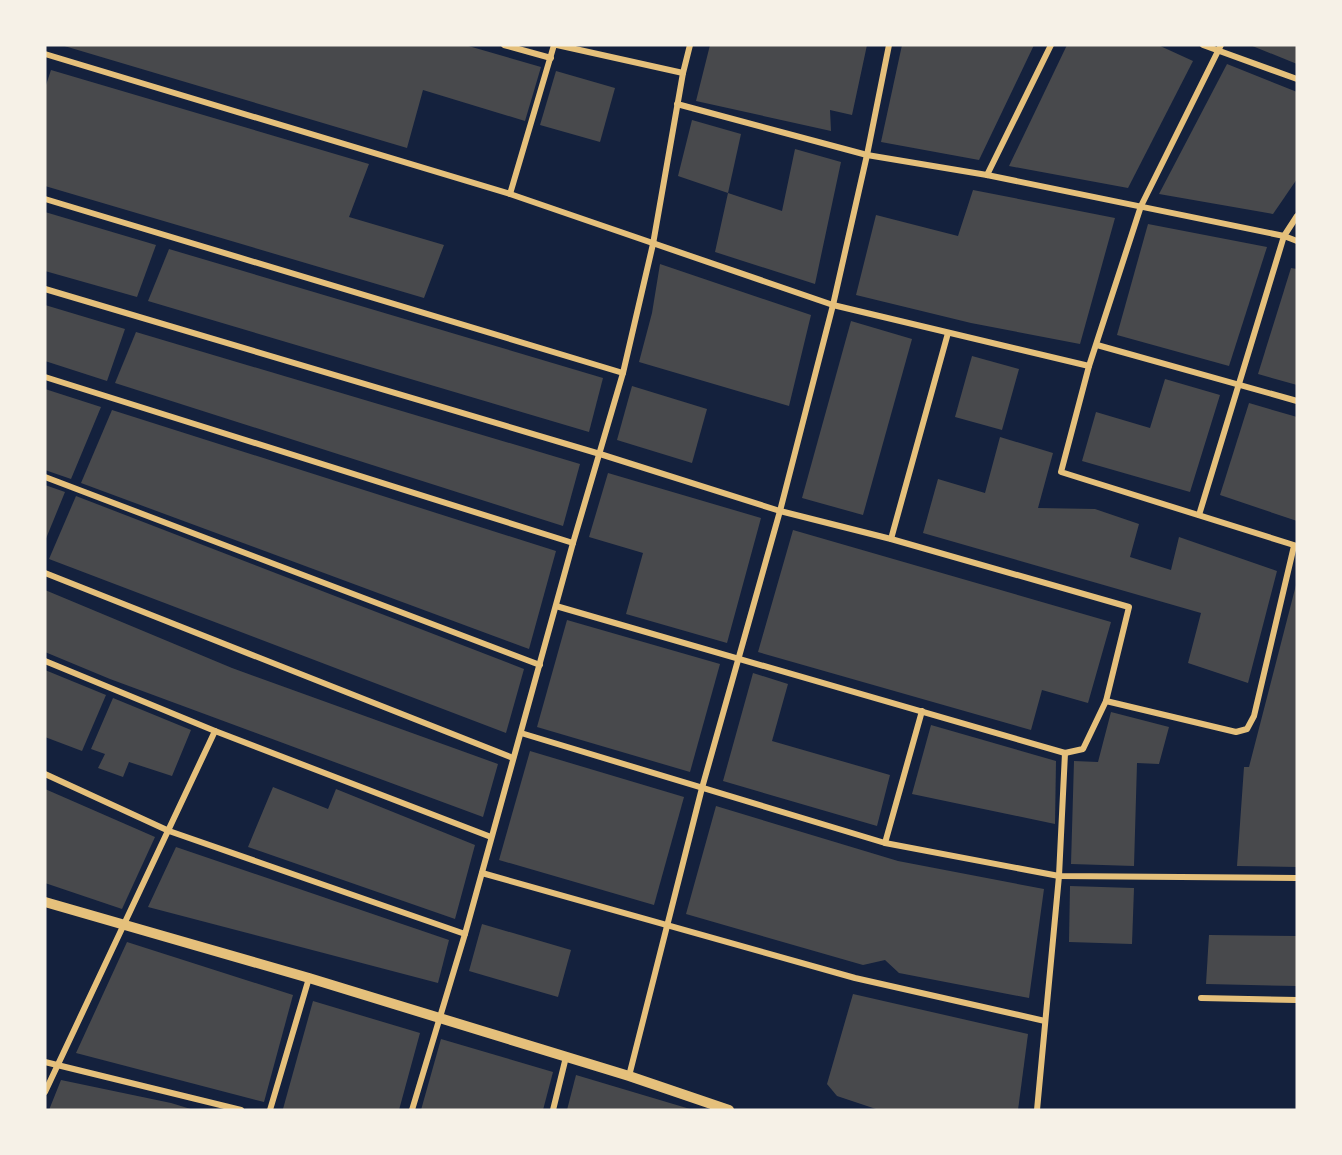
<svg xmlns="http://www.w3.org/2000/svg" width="1342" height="1155" font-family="Barlow,sans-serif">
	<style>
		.building { fill: #48494c }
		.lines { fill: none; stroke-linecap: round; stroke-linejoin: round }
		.minor { stroke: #e5c07b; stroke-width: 6 }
		.tertiary { stroke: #e5c07b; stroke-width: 10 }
	</style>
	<rect width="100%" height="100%" fill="#14213d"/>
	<g class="building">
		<polygon points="61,45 465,45 541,67 525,121 423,90 407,148"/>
		<polygon points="710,45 867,45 852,115 830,110 831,131 696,101"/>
		<polygon points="902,45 1034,45 979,160 881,142"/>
		<polygon points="1067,45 1158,45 1193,61 1128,188 1009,166"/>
		<polygon points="1250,45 1297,45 1297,64"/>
		<polygon points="1227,64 1297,92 1297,179 1273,214 1159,194"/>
		<polygon points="51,70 369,164 349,217 444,245 424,298 45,186 45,88"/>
		<polygon points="556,71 615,88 600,142 540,125"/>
		<polygon points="692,120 741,134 728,193 678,176"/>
		<polygon points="795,149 841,162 815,284 715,252 728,193 782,211"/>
		<polygon points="973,190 1115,218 1080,344 971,323 856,295 876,215 958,236"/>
		<polygon points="45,212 156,245 137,297 45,271"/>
		<polygon points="1148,224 1267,247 1229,366 1117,335"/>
		<polygon points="169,249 603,378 589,432 148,301"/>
		<polygon points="660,264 811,315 789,406 639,362 652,313"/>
		<polygon points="1291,268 1297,269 1297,385 1258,374"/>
		<polygon points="45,305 125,329 107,381 45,361"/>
		<polygon points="851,321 912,339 863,515 802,498"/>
		<polygon points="136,332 580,464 563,526 115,383"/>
		<polygon points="972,356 1019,369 1002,430 955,417"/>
		<polygon points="1165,379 1220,395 1190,492 1082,461 1096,412 1150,428"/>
		<polygon points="632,386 707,409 692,463 617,440"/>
		<polygon points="45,389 101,407 71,479 45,470"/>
		<polygon points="1249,403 1297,417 1297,521 1220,495"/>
		<polygon points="112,410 556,551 529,649 81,483"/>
		<polygon points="1000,437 1053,453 1038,508 1095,509 1139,524 1130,557 1171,570 1179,537 1277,571 1248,683 1188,663 1201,613 923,533 938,479 985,493"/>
		<polygon points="608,473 761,518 727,643 626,614 643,553 589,537"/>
		<polygon points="45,485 65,492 45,541"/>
		<polygon points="76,496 524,669 506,733 49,559"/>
		<polygon points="793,530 1111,622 1088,703 1042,690 1031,730 758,652"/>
		<polygon points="1296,585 1297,867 1237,866 1244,767 1249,767"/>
		<polygon points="45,590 232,668 498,764 483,817 110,679 45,652"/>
		<polygon points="567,620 720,664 690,772 537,727"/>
		<polygon points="45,670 106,695 82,751 45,737"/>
		<polygon points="753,673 788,684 772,741 890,775 877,826 723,781"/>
		<polygon points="113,698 191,730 172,776 129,762 123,777 98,768 105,754 91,749"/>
		<polygon points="1111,712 1169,727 1159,764 1137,763 1134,866 1071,864 1074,761 1098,762"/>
		<polygon points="931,725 1056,761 1055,824 912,794"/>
		<polygon points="530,751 684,797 654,905 499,860"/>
		<polygon points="273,787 328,809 336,789 475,845 455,919 248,847"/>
		<polygon points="45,789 155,837 122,909 45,883"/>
		<polygon points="716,806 898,861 1044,889 1029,998 899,973 885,960 863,965 686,914"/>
		<polygon points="176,847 449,940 438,983 148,907"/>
		<polygon points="1070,886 1134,888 1132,944 1069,942"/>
		<polygon points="482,924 571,950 558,997 469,971"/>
		<polygon points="1209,935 1297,936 1297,986 1206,984"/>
		<polygon points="127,942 293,995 264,1102 76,1053"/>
		<polygon points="853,994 1028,1034 1018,1110 879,1110 837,1096 827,1084"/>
		<polygon points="313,1001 420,1033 399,1110 283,1109"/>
		<polygon points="441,1039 553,1072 543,1110 421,1110"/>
		<polygon points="576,1075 690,1109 690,1110 567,1110"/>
		<polygon points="61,1080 171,1103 194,1110 49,1110"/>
	</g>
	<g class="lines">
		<g class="minor">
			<polyline points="504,45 551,58"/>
			<polyline points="557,45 683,73"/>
			<polyline points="1203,45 1297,79"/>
			<polyline points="1221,45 1141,206 1089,366 1061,472 1297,546"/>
			<polyline points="45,54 510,194 833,305 1089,366"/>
			<polyline points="677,104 867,155 987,175 1284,236 1297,241"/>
			<polyline points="987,175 1051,45"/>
			<polyline points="510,194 554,45"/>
			<polyline points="45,199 623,373 573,543 465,934 412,1110"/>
			<polyline points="45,289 600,454 780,511 891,539 1129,607 1106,701 1083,749 1065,753 556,606"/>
			<polyline points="1097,345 1297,401"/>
			<polyline points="623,373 653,244 683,73 690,45"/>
			<polyline points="45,377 573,543"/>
			<polyline points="45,477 540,665"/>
			<polyline points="1199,515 1284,236 1297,216"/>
			<polyline points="891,539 948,333"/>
			<polyline points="45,573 513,758"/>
			<polyline points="45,661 215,731 491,837"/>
			<polyline points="1106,701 1236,732 1247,729 1254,716 1294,546"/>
			<polyline points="521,733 885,843 1059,876 1297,878"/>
			<polyline points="45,774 169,831 465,934"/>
			<polyline points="885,843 922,711"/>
			<polyline points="482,873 855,978 1045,1021"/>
			<polyline points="1201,998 1297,1000"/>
			<polyline points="45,1062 241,1110"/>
			<polyline points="629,1076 702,788 780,511 833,305 867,155 889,45"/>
			<polyline points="45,1092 215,731"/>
			<polyline points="270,1110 309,978"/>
			<polyline points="553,1110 566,1057"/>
			<polyline points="1037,1110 1059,876 1065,753"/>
		</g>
		<polyline class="tertiary" points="45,902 309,978 629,1076 729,1110"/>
	</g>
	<rect width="1342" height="1155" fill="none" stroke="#f6f1e7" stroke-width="93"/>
</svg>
